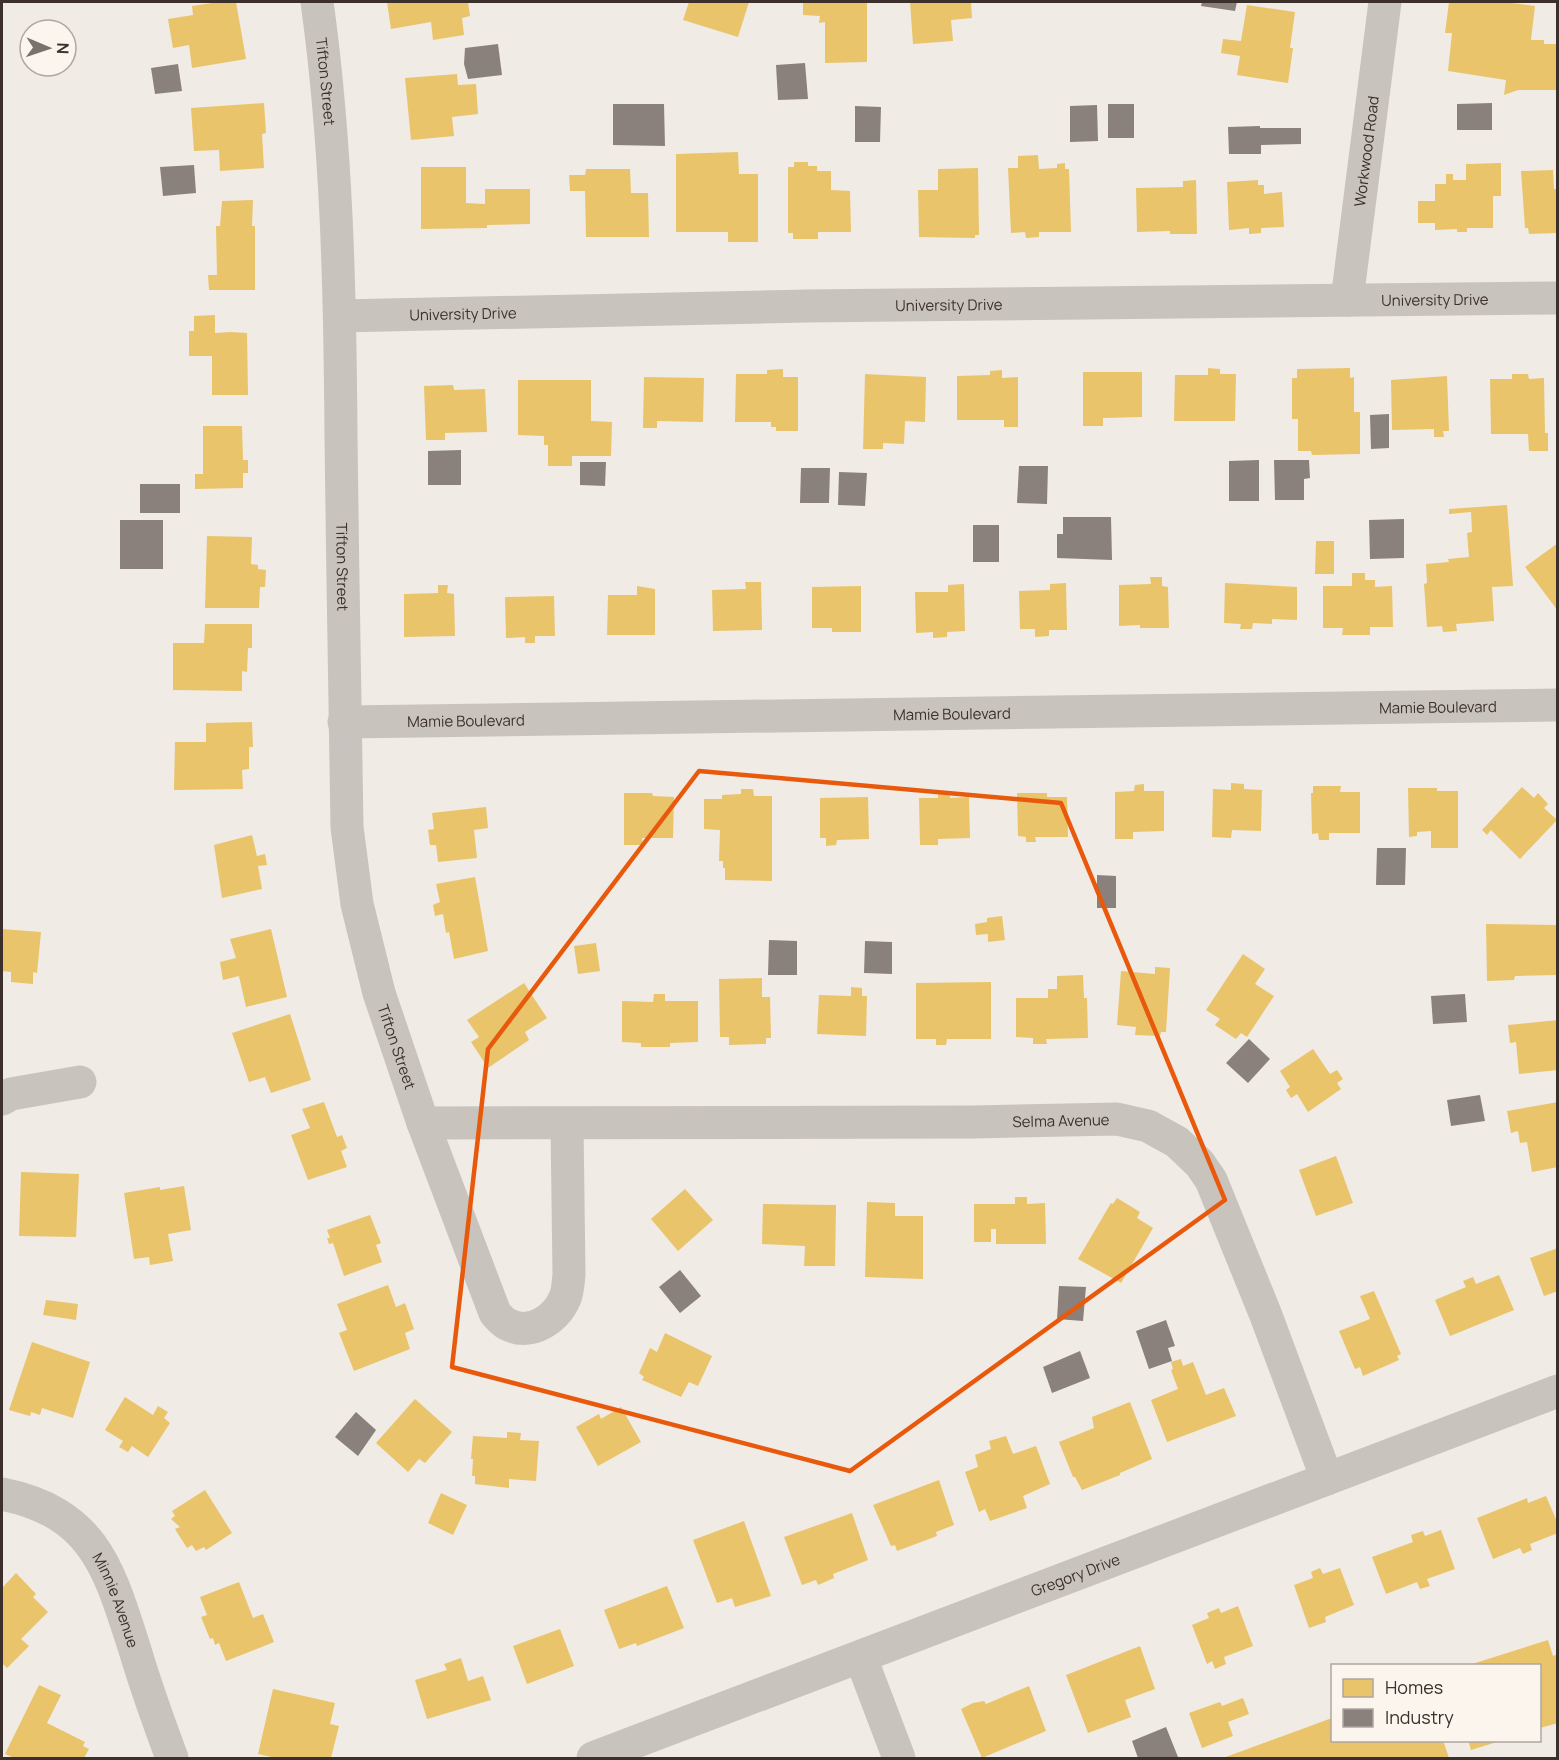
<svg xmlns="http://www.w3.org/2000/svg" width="1559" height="1760" font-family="Manrope,sans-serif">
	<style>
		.homes { fill: #e9c46a }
		.industry { fill: #8a817c }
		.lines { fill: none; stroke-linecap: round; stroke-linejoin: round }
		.minor { stroke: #c9c3be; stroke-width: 33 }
		.marked { fill: none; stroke: #e8590c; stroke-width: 4.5; stroke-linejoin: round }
		.labels { text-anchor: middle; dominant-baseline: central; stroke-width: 6; stroke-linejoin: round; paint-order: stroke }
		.street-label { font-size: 15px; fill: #3b302b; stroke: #fbf5ee }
	</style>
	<rect width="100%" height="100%" fill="#f0ebe5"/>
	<g class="homes">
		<polygon points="219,2 236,2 246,59 192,68 189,45 173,48 168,19 193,15 192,6"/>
		<polygon points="387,2 468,2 470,16 462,18 464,35 433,40 431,22 391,29"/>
		<polygon points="689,2 749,2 738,37 683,20"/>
		<polygon points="803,2 867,2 867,62 825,63 825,22 819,23 820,16 803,15"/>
		<polygon points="910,2 971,2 972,18 951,20 953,41 913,44"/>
		<polygon points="1449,2 1504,2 1535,6 1531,40 1544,40 1544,44 1558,44 1558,90 1518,90 1504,95 1506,80 1448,71 1452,33 1445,33"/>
		<polygon points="1247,5 1295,12 1290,48 1293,48 1288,83 1237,75 1240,56 1221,53 1223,39 1241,41"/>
		<polygon points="457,74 458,85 476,84 478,114 452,117 454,136 411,140 405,78"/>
		<polygon points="264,103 266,133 262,134 264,168 220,171 219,150 194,151 191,108"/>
		<polygon points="738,152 739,174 758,174 758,242 728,242 728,232 676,232 676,154"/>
		<polygon points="1038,155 1039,169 1057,168 1057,164 1065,163 1065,169 1069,169 1071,232 1039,232 1039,237 1026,238 1025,232 1011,233 1008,168 1018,168 1018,156"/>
		<polygon points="794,162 808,162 808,166 817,166 817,171 831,171 831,190 850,191 851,232 818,232 818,239 793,239 793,233 788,233 788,167 794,167"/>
		<polygon points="1501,163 1501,196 1493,196 1493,228 1467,228 1467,232 1457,232 1457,229 1435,230 1435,223 1418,223 1418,201 1435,201 1435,184 1446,184 1446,174 1453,174 1453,180 1466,180 1466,164"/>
		<polygon points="421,167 466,167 466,203 485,204 485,189 530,189 530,224 487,225 487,228 421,229"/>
		<polygon points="978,168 979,235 975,235 975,238 919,237 918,190 938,190 938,169"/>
		<polygon points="586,169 630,169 631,193 648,193 649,237 586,237 585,191 570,191 569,175 585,175"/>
		<polygon points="1553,170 1554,189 1558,189 1556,233 1529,234 1528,228 1525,228 1521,171"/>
		<polygon points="1196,180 1197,234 1170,234 1170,231 1137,232 1136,188 1183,187 1183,181"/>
		<polygon points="1258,180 1258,185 1264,185 1264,194 1282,192 1284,227 1261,228 1261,233 1249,234 1249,228 1229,230 1227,182"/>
		<polygon points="253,200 252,226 255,226 255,290 209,290 208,275 217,275 216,226 220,226 222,201"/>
		<polygon points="215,315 215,333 230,332 247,333 248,395 212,395 212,356 189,356 189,331 194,331 194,316"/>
		<polygon points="1208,368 1220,369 1220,374 1236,374 1235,421 1174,421 1175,375 1208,375"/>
		<polygon points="1350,368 1350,378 1354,377 1354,412 1360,412 1360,454 1312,455 1311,451 1298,451 1298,419 1292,419 1292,378 1297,378 1297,369"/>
		<polygon points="783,369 783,377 798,377 798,431 776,431 776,427 771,427 771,422 735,422 736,374 767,374 767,370"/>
		<polygon points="1002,370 1002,378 1018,377 1018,427 1004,427 1004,420 957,420 957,376 990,375 990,371"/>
		<polygon points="1083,372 1142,372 1142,417 1103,418 1103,426 1083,426"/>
		<polygon points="865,374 926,377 925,422 905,421 904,444 883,443 883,449 863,449"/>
		<polygon points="1512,374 1528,374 1529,379 1544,378 1545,433 1548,433 1548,451 1529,451 1528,434 1491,434 1490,379 1512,379"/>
		<polygon points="1447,376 1449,431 1443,431 1444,437 1434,437 1434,429 1392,430 1391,380"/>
		<polygon points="644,377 704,378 703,422 657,421 657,428 643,428"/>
		<polygon points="518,380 591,380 591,421 612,422 611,456 572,456 572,466 548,466 548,445 544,445 544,436 518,435"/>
		<polygon points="453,385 454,390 485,389 487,432 445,433 445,440 426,440 424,386"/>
		<polygon points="203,426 242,426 243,460 248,460 248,473 243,473 243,488 195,489 195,474 203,474"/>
		<polygon points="1507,505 1513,586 1492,587 1494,621 1456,624 1457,631 1443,632 1442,626 1427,627 1424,584 1427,583 1426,564 1449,562 1448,559 1469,557 1467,533 1472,532 1471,512 1449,514 1449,509"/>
		<polygon points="207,536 252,537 251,564 258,565 258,569 266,570 265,587 260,587 259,608 205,608"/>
		<polygon points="1316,541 1334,541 1334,574 1315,574"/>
		<polygon points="1558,543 1558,611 1525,567"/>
		<polygon points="1352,573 1365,573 1365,580 1375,580 1375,587 1392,586 1393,627 1370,627 1370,635 1342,635 1343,628 1323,628 1323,586 1352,586"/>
		<polygon points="1150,577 1162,577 1162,586 1168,587 1169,628 1140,628 1140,625 1119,626 1119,585 1151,584"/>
		<polygon points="745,582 761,582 762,630 713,631 712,590 746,589"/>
		<polygon points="1066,583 1067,630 1049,630 1049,636 1035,637 1035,629 1020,629 1019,591 1050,590 1050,584"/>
		<polygon points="1225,583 1297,587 1297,620 1272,619 1272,624 1253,623 1252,629 1240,629 1241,624 1224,623"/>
		<polygon points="964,584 965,631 947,632 947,637 933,638 933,632 916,633 915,592 948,592 948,585"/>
		<polygon points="438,585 448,585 447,593 454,594 455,636 404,637 404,594 438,593"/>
		<polygon points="637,586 655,589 655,635 607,635 608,595 637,595"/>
		<polygon points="861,586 861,632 832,632 832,628 812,628 812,587"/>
		<polygon points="554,596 555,636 535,636 535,643 525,643 525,637 506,638 505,597"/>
		<polygon points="205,624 252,624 252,648 248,648 247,672 242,671 242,691 173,690 173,643 204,643"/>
		<polygon points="252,722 253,747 249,747 249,769 242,770 243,789 174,790 175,742 206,742 206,723"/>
		<polygon points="1231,783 1244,784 1244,789 1262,790 1261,831 1232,830 1231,838 1212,837 1213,789 1231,790"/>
		<polygon points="1144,784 1144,791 1164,791 1164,831 1133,832 1133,839 1115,839 1115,792 1134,791 1135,785"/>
		<polygon points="1313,786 1341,786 1340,792 1360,792 1360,833 1329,833 1329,840 1319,840 1318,833 1312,834 1311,793 1313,793"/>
		<polygon points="1522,787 1534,798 1538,793 1548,804 1544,808 1557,820 1520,859 1491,830 1487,835 1482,830"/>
		<polygon points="1408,788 1437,788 1437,791 1458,791 1458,848 1431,848 1431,831 1417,832 1417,836 1409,837"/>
		<polygon points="741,789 753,789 754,796 772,796 772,881 725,880 725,868 723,868 723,861 719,861 720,830 704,829 704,799 722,799 722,795 741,794"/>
		<polygon points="938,791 950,791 950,798 969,797 970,838 938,839 938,845 920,845 919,798 938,798"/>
		<polygon points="624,793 652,793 653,796 674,797 673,838 642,838 643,845 624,845"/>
		<polygon points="1017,793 1047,793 1047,797 1067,797 1068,837 1035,837 1036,842 1026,842 1026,837 1018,836"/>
		<polygon points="868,797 869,839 837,840 836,845 826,846 826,838 820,838 820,798"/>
		<polygon points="486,807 488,828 474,830 477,858 438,862 436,845 430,845 428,830 434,829 432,813"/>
		<polygon points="252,835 257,856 265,854 267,865 258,866 262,889 222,898 214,845"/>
		<polygon points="475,877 488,951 454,959 449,932 446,933 443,914 435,916 433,905 440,902 436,884"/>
		<polygon points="1002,916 1005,940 988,942 988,934 976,935 975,924 987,922 987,918"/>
		<polygon points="1486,924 1556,925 1557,975 1515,976 1514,980 1487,981"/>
		<polygon points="2,929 41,932 37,973 33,972 33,984 11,982 11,972 2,971"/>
		<polygon points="271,929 287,997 246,1007 239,976 223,980 220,962 236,958 230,939"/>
		<polygon points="596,943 600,971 578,974 574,946"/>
		<polygon points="1243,954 1265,969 1255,984 1274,996 1247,1037 1241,1033 1236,1039 1215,1025 1220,1019 1206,1010"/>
		<polygon points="1155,967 1170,968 1166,1032 1161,1032 1160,1036 1135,1035 1136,1027 1117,1025 1121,971 1155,974"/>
		<polygon points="1083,975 1084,998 1087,998 1088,1038 1046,1039 1047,1044 1033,1044 1033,1038 1016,1037 1016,998 1048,998 1048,989 1057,989 1057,976"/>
		<polygon points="762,978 762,997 770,997 771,1038 766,1038 766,1044 729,1045 729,1037 720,1037 719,979"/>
		<polygon points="991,982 991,1039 947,1039 946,1045 936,1045 936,1039 916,1039 916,983"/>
		<polygon points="524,983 547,1018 525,1032 529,1040 488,1068 471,1042 479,1037 467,1020"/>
		<polygon points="851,987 862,988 862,996 867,996 866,1036 817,1034 819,995 851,996"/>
		<polygon points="654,994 665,994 665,1001 698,1001 698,1042 670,1043 670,1047 641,1047 641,1043 622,1042 622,1001 653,1002"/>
		<polygon points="290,1014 311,1080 271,1093 265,1077 249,1082 232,1033"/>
		<polygon points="1558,1020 1558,1070 1519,1074 1516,1042 1510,1043 1508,1025"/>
		<polygon points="1313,1049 1330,1074 1337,1070 1343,1079 1337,1083 1341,1089 1308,1112 1297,1094 1291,1098 1286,1090 1290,1087 1280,1071"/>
		<polygon points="324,1102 337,1137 342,1135 347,1148 341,1151 347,1167 308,1180 291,1135 310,1128 302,1109"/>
		<polygon points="1558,1102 1558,1167 1532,1172 1527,1142 1520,1143 1518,1131 1511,1133 1507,1111"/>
		<polygon points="1336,1156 1353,1203 1316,1216 1299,1170"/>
		<polygon points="21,1172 79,1174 76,1237 19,1236"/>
		<polygon points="184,1186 191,1230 168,1234 173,1261 150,1265 149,1257 134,1259 124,1193 160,1187 160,1190"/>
		<polygon points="685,1189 713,1220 678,1251 651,1219"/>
		<polygon points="1015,1197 1027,1197 1027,1204 1045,1203 1046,1244 996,1244 996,1229 991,1229 991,1242 974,1242 974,1204 1015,1204"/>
		<polygon points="1117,1198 1140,1212 1137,1218 1153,1228 1121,1283 1078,1259 1111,1203 1113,1204"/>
		<polygon points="867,1202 895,1203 895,1216 923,1216 923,1279 865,1277"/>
		<polygon points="763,1204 836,1205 835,1266 804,1266 805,1246 762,1244"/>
		<polygon points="370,1215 381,1243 376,1245 382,1262 344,1276 333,1243 329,1244 327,1238 330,1238 327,1230"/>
		<polygon points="1558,1248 1558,1291 1544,1296 1530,1258"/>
		<polygon points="1499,1275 1514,1310 1450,1336 1435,1300 1466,1287 1463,1281 1473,1277 1476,1284"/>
		<polygon points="388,1285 396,1307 405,1303 414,1329 405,1333 410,1349 354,1371 339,1333 347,1330 337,1304"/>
		<polygon points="1374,1291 1401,1354 1397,1356 1399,1360 1363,1376 1360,1367 1355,1369 1339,1331 1370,1319 1360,1296"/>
		<polygon points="46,1300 78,1304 76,1320 43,1315"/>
		<polygon points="665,1333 712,1356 698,1386 689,1382 681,1397 642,1380 644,1377 639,1373 650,1348 657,1352"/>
		<polygon points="32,1342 90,1362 73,1418 42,1408 40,1415 31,1412 30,1416 9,1410"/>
		<polygon points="1181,1359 1183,1366 1193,1362 1206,1395 1224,1388 1236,1416 1167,1442 1151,1400 1178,1389 1171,1370 1173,1369 1171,1362"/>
		<polygon points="125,1397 153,1415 158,1406 168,1412 164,1418 170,1423 148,1457 132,1446 128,1452 119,1447 123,1441 105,1430"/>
		<polygon points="415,1399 452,1432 425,1463 419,1459 408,1472 376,1443"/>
		<polygon points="1130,1402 1152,1459 1120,1473 1120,1475 1082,1490 1075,1477 1073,1477 1059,1442 1094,1428 1092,1417"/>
		<polygon points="621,1407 641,1442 598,1466 576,1427 599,1414 601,1419"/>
		<polygon points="507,1432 521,1433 520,1440 539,1441 536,1481 509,1479 509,1488 475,1484 475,1476 472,1476 473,1459 471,1459 473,1436 507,1438"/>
		<polygon points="1006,1436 1013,1454 1036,1446 1050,1484 1023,1496 1027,1508 990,1521 985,1509 979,1512 965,1472 978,1467 975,1455 991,1449 989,1441"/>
		<polygon points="939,1480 954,1525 936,1532 937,1536 897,1551 895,1545 891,1546 873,1505"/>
		<polygon points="205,1490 232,1533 206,1550 204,1547 196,1551 192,1545 187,1548 175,1529 180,1527 171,1519 175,1516 172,1511"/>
		<polygon points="441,1493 467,1505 453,1535 428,1523"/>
		<polygon points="1546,1496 1558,1524 1558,1533 1530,1544 1532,1550 1523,1554 1520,1548 1493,1559 1477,1518 1527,1498 1528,1503"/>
		<polygon points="852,1513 868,1560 833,1574 834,1578 818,1585 816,1580 802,1585 784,1537"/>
		<polygon points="744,1521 771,1596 735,1607 732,1598 717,1603 693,1540"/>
		<polygon points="1441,1530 1455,1569 1427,1579 1430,1586 1420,1589 1417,1582 1386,1594 1372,1557 1413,1542 1411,1535 1423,1531 1425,1536"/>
		<polygon points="1320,1568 1323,1574 1340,1568 1354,1605 1325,1617 1326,1622 1309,1628 1294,1585 1313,1578 1311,1572"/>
		<polygon points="16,1573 36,1594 33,1597 48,1612 21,1639 29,1646 7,1668 2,1663 2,1588"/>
		<polygon points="239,1582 253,1618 263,1614 274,1642 226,1661 219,1643 215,1645 213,1638 210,1639 201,1617 207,1615 200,1597"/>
		<polygon points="667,1586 684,1628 637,1646 636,1643 619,1649 604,1610"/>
		<polygon points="1238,1606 1253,1646 1224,1657 1226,1664 1215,1669 1212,1661 1207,1664 1192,1625 1209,1618 1207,1613 1219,1608 1221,1613"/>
		<polygon points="560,1629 574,1666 527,1684 513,1646"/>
		<polygon points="1548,1640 1553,1656 1558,1654 1558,1723 1540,1728 1540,1666 1469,1665"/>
		<polygon points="1140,1646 1155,1689 1125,1700 1131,1717 1088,1733 1066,1675"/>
		<polygon points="461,1658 468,1681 483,1676 491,1700 427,1719 415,1680 447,1670 444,1664"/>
		<polygon points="39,1685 61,1695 47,1723 85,1742 83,1746 89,1749 84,1758 14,1758 5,1754"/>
		<polygon points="1029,1686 1046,1731 982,1758 961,1709 973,1703 984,1701 986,1704"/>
		<polygon points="273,1689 335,1703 330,1724 339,1726 331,1758 276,1758 258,1754"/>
		<polygon points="1243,1698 1249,1714 1228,1722 1233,1736 1202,1748 1189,1713 1220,1702 1222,1706"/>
		<polygon points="1332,1718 1332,1740 1443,1740 1449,1758 1223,1758"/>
		<polygon points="1468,1740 1500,1740 1500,1741 1471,1750"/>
	</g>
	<g class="industry">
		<polygon points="1202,2 1237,2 1235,11 1201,6"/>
		<polygon points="498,44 502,75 468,79 464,64 465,48"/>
		<polygon points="805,63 808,99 778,100 776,65"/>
		<polygon points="178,64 182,91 155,94 151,68"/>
		<polygon points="1492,103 1492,130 1457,130 1457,104"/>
		<polygon points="613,104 664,104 665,146 613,145"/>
		<rect x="1108" y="104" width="26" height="34"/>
		<polygon points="1097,105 1098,141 1070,142 1070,106"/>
		<polygon points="855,106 881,107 880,142 855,142"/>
		<polygon points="1260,126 1260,128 1301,128 1301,144 1261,145 1261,154 1229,154 1228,127"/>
		<polygon points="194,165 196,193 163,196 160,167"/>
		<polygon points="1389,414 1389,448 1371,449 1370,415"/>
		<polygon points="461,450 461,485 428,485 428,451"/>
		<polygon points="1259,460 1259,501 1229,501 1229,461"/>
		<polygon points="1274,460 1309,460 1310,478 1304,479 1304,500 1275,500"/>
		<polygon points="580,462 606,462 605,486 580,485"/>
		<polygon points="1019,466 1048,466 1047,504 1017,503"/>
		<polygon points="801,468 830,468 829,503 800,503"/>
		<polygon points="839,472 867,473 865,506 838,505"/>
		<rect x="140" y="484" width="40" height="29"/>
		<polygon points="1063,517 1111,517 1112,560 1057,558 1057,534 1063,534"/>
		<polygon points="1404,519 1404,558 1370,559 1369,520"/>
		<rect x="120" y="520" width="43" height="49"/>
		<rect x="973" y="525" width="26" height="37"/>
		<polygon points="1377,848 1406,848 1405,885 1376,885"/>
		<polygon points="1097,875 1116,876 1116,908 1097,908"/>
		<polygon points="769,940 797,941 797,975 768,975"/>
		<polygon points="865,941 892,942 892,974 864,973"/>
		<polygon points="1465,994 1467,1022 1433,1024 1431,996"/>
		<polygon points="1249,1039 1270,1059 1248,1083 1226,1063"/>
		<polygon points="1480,1095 1485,1121 1451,1126 1447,1100"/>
		<polygon points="680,1270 701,1296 680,1313 659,1287"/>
		<polygon points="1059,1286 1086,1287 1083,1321 1057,1319"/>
		<polygon points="1166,1320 1175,1346 1168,1348 1172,1361 1149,1369 1136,1331"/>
		<polygon points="1080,1351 1090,1378 1052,1393 1043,1367"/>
		<polygon points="356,1412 376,1430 358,1456 335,1437"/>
		<polygon points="1166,1727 1178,1757 1138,1758 1132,1741"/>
	</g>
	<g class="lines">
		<g class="minor">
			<path id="s1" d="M317 2C337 146 340 291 341 437 343 567 344 697 347 827L357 904 379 993 423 1123 495 1313C499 1317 503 1323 509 1325 531 1336 556 1319 565 1298 568 1291 568 1282 569 1275L567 1124"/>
			<path id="s2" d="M1347 300 1385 2"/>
			<path id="s3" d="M340 316 806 306 1558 298"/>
			<path id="s4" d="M344 722 1558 705"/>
			<polyline points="2,1099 11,1094 80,1082"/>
			<path id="s5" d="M423 1123 974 1122 1117 1119 1148 1126 1177 1142 1200 1164 1211 1180 1265 1313 1327 1479"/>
			<path id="s6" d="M2 1494C95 1513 109 1569 135 1650 146 1687 159 1723 172 1758"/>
			<polyline points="861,1658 899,1758"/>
			<path id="s7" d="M593 1758 1558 1391"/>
		</g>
	</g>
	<path class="marked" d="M699 771 1061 803 1225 1200 850 1471 452 1367 488 1049Z"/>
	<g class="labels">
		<g class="street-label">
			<text stroke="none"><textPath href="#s1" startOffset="80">Tifton Street</textPath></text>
			<text stroke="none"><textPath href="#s2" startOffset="150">Workwood Road</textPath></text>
			<text stroke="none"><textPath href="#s3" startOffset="1095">University Drive</textPath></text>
			<text stroke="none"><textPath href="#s3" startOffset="609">University Drive</textPath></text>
			<text stroke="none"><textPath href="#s3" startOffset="123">University Drive</textPath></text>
			<text stroke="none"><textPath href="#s1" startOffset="566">Tifton Street</textPath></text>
			<text stroke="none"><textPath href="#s4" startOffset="1094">Mamie Boulevard</textPath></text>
			<text stroke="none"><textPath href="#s4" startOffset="608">Mamie Boulevard</textPath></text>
			<text stroke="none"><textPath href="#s4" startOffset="122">Mamie Boulevard</textPath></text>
			<text stroke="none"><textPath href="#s1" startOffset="1052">Tifton Street</textPath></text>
			<text stroke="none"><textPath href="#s5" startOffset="638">Selma Avenue</textPath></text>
			<text stroke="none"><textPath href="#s7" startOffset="516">Gregory Drive</textPath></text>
			<text stroke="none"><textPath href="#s6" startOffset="166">Minnie Avenue</textPath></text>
		</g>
	</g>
	<rect width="1559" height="1760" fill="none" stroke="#3b302b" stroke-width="6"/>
	<rect x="1331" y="1664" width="210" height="78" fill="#fbf5ee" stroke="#aea6a0" stroke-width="1.5"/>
	<rect x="1343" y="1679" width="30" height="18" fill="#e9c46a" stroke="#aea6a0" stroke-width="1.5"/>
	<text x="1385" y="1694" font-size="18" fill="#3b302b">Homes</text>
	<rect x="1343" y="1709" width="30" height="18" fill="#8a817c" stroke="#aea6a0" stroke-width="1.5"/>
	<text x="1385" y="1724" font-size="18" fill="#3b302b">Industry</text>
	<g transform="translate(48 48) rotate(92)"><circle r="28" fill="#fbf5ee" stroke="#aea6a0" stroke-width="1.5"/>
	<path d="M0-4.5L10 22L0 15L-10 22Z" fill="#7a716c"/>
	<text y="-9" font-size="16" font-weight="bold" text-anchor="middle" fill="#3b302b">N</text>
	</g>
</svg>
